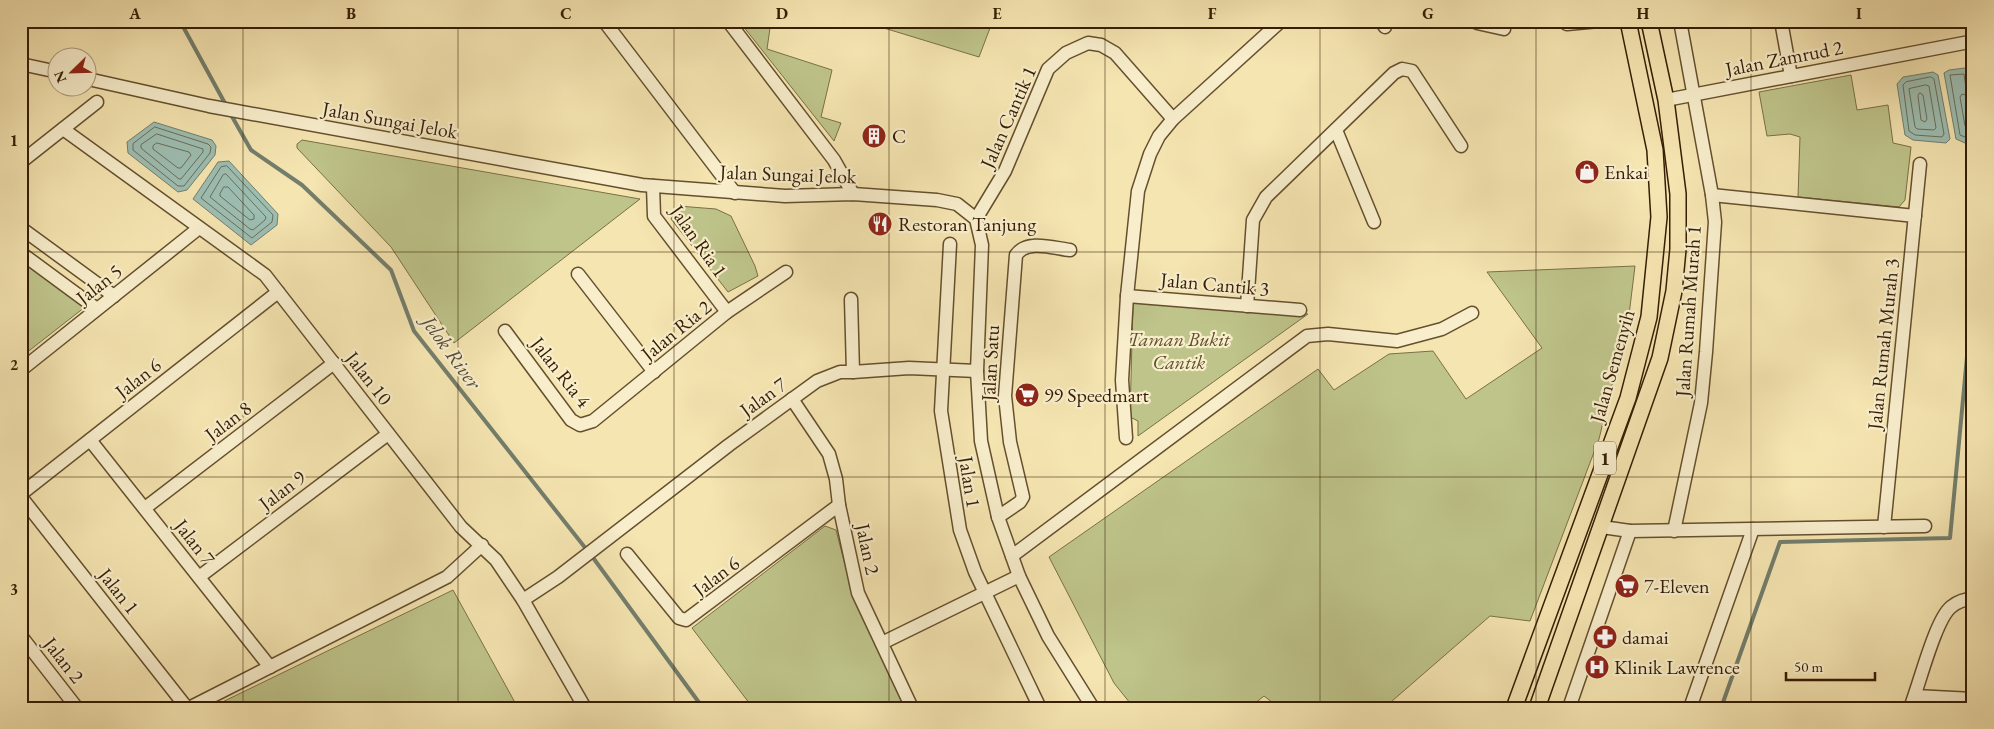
<svg xmlns="http://www.w3.org/2000/svg" width="1994" height="729" font-family="'EB Garamond',serif">
	<style>
		.green { fill: #bec48a; stroke: #7a7046 }
		.water { fill: #9dbeb2; stroke: #737e6c }
		.lines { fill: none; stroke-linecap: round; stroke-linejoin: round }
		.shore { stroke: #696e5a; stroke-width: 1 }
		.stream { stroke: #737e6c; stroke-width: 4 }
		.minor-casing { stroke: #654f2e; stroke-width: 15 }
		.major-casing { stroke: #351d03; stroke-width: 18 }
		.minor { stroke: #f8eecc; stroke-width: 12 }
		.major { stroke: #f5e5b1; stroke-width: 15 }
		.grid { fill: none; stroke: #351d03; stroke-width: 1; stroke-opacity: 0.55 }
		.labels { text-anchor: middle; dominant-baseline: central; stroke-width: 4.5; stroke-linejoin: round; paint-order: stroke }
		.shield { fill: #f8eecc; stroke: #705c3f; stroke-width: 1 }
		.shield-label { font-size: 19px; font-weight: bold; fill: #351d03 }
		.street-label { font-size: 20px; fill: #351d03; stroke: #f8eecc }
		.poi-label { font-size: 20px; fill: #351d03; stroke: #f8eecc; text-anchor: start }
		.park-label { font-size: 20px; font-style: italic; fill: #5e4f2c; stroke: #f8eecc }
		.water-label { font-size: 21px; font-style: italic; fill: #544d38; stroke: #f8eecc }
		.neatline { fill: none; stroke: #351d03; stroke-width: 2 }
		.grid-label { font-size: 16px; text-anchor: middle; font-weight: bold; fill: #351d03 }
	</style>
	<rect width="100%" height="100%" fill="#f5e5b1"/>
	<filter id="stains"><feTurbulence type="fractalNoise" baseFrequency=".004" numOctaves="4"/><feColorMatrix values="0 0 0 0 .2 0 0 0 0 .09 0 0 0 0 .02 0 0 0 .5 -.17"/></filter>
	<radialGradient id="worn" r=".72"><stop offset=".6" stop-color="#630" stop-opacity="0"/><stop offset="1" stop-color="#630" stop-opacity=".3"/></radialGradient>
	<g class="green">
		<polygon points="739,21 771,21 767,49 832,70 821,117 841,123 834,141"/>
		<polygon points="861,21 1018,21 1016,25 990,28 979,57"/>
		<polygon points="1851,75 1857,110 1888,105 1893,143 1911,147 1905,200 1899,207 1798,197 1800,137 1790,134 1767,136 1759,92"/>
		<polygon points="302,140 640,199 454,343 391,247 297,148 297,144"/>
		<polygon points="678,206 716,209 731,216 755,266 758,276 728,292 671,219"/>
		<polygon points="21,260 85,307 21,357"/>
		<polygon points="1635,266 1629,315 1599,439 1530,621 1490,616 1384,708 1280,708 1264,696 1249,708 1134,708 1114,683 1049,557 1318,369 1334,390 1389,354 1433,351 1466,399 1542,348 1487,272"/>
		<polygon points="1133,302 1308,314 1138,436 1138,421 1130,417"/>
		<polygon points="825,526 836,530 853,596 903,704 896,708 753,708 692,628"/>
		<polygon points="453,590 518,708 210,708"/>
	</g>
	<g class="water">
		<polygon points="1965,68 1970,73 1973,138 1965,143 1956,139 1944,73 1949,70"/>
		<polygon points="1933,72 1938,75 1950,139 1946,143 1913,140 1905,135 1897,84 1903,77"/>
		<polygon points="154,122 212,140 216,146 215,155 187,190 178,192 128,153 127,142"/>
		<polygon points="229,161 278,214 277,225 251,245 193,199 218,162"/>
	</g>
	<g class="lines">
		<g class="shore">
			<polygon points="1931,77 1934,79 1944,134 1942,137 1915,135 1909,131 1903,85 1906,82"/>
			<polygon points="1926,85 1929,86 1936,128 1934,130 1917,129 1915,127 1909,89"/>
			<polyline points="1973,91 1966,88 1964,74 1950,75 1960,135 1965,137 1973,134"/>
			<polygon points="1920,93 1923,95 1927,119 1925,122 1921,120 1918,96"/>
			<polyline points="1973,97 1962,94 1960,97 1965,126 1973,128"/>
			<polygon points="155,127 208,144 211,147 210,153 184,186 178,186 133,150 133,144"/>
			<polygon points="157,134 203,149 203,152 181,179 179,179 141,148 141,145"/>
			<polygon points="157,143 189,152 191,155 181,168 178,168 153,149 153,146"/>
			<polygon points="227,166 273,215 272,222 252,238 201,198 221,167"/>
			<polygon points="226,174 266,217 265,220 253,230 250,229 210,197 223,175"/>
			<polygon points="224,187 228,187 254,215 254,219 250,220 220,196 220,194"/>
		</g>
		<g class="stream">
			<polyline points="180,21 227,107"/>
			<polyline points="230,113 251,150 302,185 391,270 414,331 594,559 703,708"/>
			<polyline points="1721,708 1780,542 1950,538 1973,293"/>
		</g>
		<defs>
			<g id="minor">
				<polyline points="604,21 735,193"/>
				<polyline points="728,21 834,160 853,194"/>
				<polyline points="1381,21 1385,27"/>
				<polyline points="1566,21 1567,24 1599,21"/>
				<polyline points="1781,21 1791,76"/>
				<polyline points="1477,23 1504,29 1502,21"/>
				<polyline points="21,64 58,72"/>
				<polyline points="88,79 209,106 642,185 785,196 853,194 937,200 957,204 976,219 982,245 977,371 981,441 998,517 1019,576 1048,636 1093,708"/>
				<polyline points="1666,100 1969,42"/>
				<polyline points="63,129 265,275 461,527 496,560 523,600 585,708"/>
				<polyline points="1336,130 1374,222"/>
				<polyline points="21,162 97,102"/>
				<polyline points="653,186 654,216 727,312"/>
				<polyline points="1712,195 1915,216"/>
				<polyline points="976,219 1005,171 1048,69 1066,53 1088,43 1101,45 1115,53 1173,119"/>
				<polyline points="21,228 114,296"/>
				<polyline points="950,244 941,411 960,530 975,572 1040,708"/>
				<polyline points="21,253 97,309"/>
				<polyline points="578,274 654,372"/>
				<polyline points="1127,296 1300,310"/>
				<polyline points="851,299 853,372"/>
				<polyline points="1247,306 1253,220 1266,197 1394,73 1402,69 1412,71 1461,146"/>
				<polyline points="505,331 571,420 580,425 593,421 727,312 786,272"/>
				<polyline points="21,370 199,228"/>
				<polyline points="792,399 829,454 836,479 839,505 858,593 912,708"/>
				<polyline points="1126,438 1122,380 1127,296 1138,191 1150,154 1159,136 1173,119 1281,21"/>
				<polyline points="90,440 270,667"/>
				<polyline points="21,494 278,292"/>
				<polyline points="21,497 187,708"/>
				<polyline points="145,508 334,363"/>
				<path d="M998 517 1020 502 1023 497 1010 442 1005 396 1016 255C1027 239 1053 248 1070 250"/>
				<polyline points="1602,527 1630,531 1925,526"/>
				<polyline points="1884,527 1920,164"/>
				<polyline points="1674,531 1701,403 1706,352 1715,222 1712,195 1680,21"/>
				<polyline points="627,554 679,618 686,620 839,505"/>
				<polyline points="1012,556 1307,336 1328,334 1397,341 1442,329 1472,313"/>
				<polyline points="199,577 388,434"/>
				<polyline points="523,600 558,577 729,445 817,381 840,372 853,372 909,368 977,371"/>
				<polyline points="21,636 77,708"/>
				<polyline points="882,643 1019,576"/>
				<polyline points="1915,696 1973,699"/>
				<polyline points="189,708 447,577 482,545"/>
				<polyline points="1569,708 1630,531"/>
				<polyline points="1690,708 1753,529"/>
				<path d="M1910 708C1919 686 1935 620 1951 607 1957 602 1966 599 1973 599"/>
			</g>
			<g id="major">
				<polyline points="1514,708 1628,398 1649,317 1659,217 1655,150 1628,21"/>
				<polyline points="1537,708 1660,358 1674,291 1678,249 1678,194 1666,100 1649,21"/>
			</g>
		</defs>
		<use href="#minor" class="minor-casing"/>
		<use href="#major" class="major-casing"/>
		<use href="#minor" class="minor"/>
		<use href="#major" class="major"/>
	</g>
	<path class="grid" d="M243 21V708M458 21V708M674 21V708M889 21V708M1105 21V708M1320 21V708M1536 21V708M1751 21V708M21 252H1973M21 477H1973"/>
	<defs>
		<symbol id="building-disc" viewBox="-11 -11 22 22"><circle r="9.5" fill="#8f2418" stroke="#f8eecc"/><path d="M-4-6H4V6H1V3H-1V6H-4ZM-2.5-4.3h1.7v1.8h-1.7ZM.8-4.3h1.7v1.8H.8ZM-2.5-1h1.7V.8h-1.7ZM.8-1h1.7V.8H.8Z" fill="#fff"/></symbol>
		<symbol id="shop-disc" viewBox="-11 -11 22 22"><circle r="9.5" fill="#8f2418" stroke="#f8eecc"/><path d="M-5-2.5h2.3a2.7 3.5 0 0 1 5.4 0H5L5.5 6h-11ZM-1.5-2.5h3a1.5 2.3 0 0 0-3 0Z" fill="#fff"/></symbol>
		<symbol id="restaurant-disc" viewBox="-11 -11 22 22"><circle r="9.5" fill="#8f2418" stroke="#f8eecc"/><path d="M-5-6h1v4h1v-4h1v4h1v-4h1v5L-1.5 .5V6h-2V.5L-5-1ZM5-6V6H3V1.5H1.5Q1.5-4 5-6Z" fill="#fff"/></symbol>
		<symbol id="supermarket-disc" viewBox="-11 -11 22 22"><circle r="9.5" fill="#8f2418" stroke="#f8eecc"/><path d="M-6-5.5h2.5l.6 2H6L4.5 2H-2.5L-4.4-4H-6ZM-1.5 3.2a1.3 1.3 0 1 0 .1 0ZM3 3.2a1.3 1.3 0 1 0 .1 0Z" fill="#fff"/></symbol>
		<symbol id="pharmacy-disc" viewBox="-11 -11 22 22"><circle r="9.5" fill="#8f2418" stroke="#f8eecc"/><path d="M-2-6h4v4h4v4h-4v4h-4v-4h-4v-4h4Z" fill="#fff"/></symbol>
		<symbol id="hospital-disc" viewBox="-11 -11 22 22"><circle r="9.5" fill="#8f2418" stroke="#f8eecc"/><path d="M-5-5h3v3.5h4V-5h3V5h-3V1.5h-4V5h-3Z" fill="#fff"/></symbol>
	</defs>
	<g fill-rule="evenodd">
		<use href="#building-disc" x="860" y="122" width="28" height="28"/>
		<use href="#shop-disc" x="1573" y="158" width="28" height="28"/>
		<use href="#restaurant-disc" x="866" y="210" width="28" height="28"/>
		<use href="#supermarket-disc" x="1013" y="381" width="28" height="28"/>
		<use href="#supermarket-disc" x="1613" y="572" width="28" height="28"/>
		<use href="#pharmacy-disc" x="1591" y="623" width="28" height="28"/>
		<use href="#hospital-disc" x="1583" y="653" width="28" height="28"/>
	</g>
	<g class="labels">
		<rect class="shield" x="1594" y="441.5" width="22" height="33" rx="4"/>
		<g class="shield-label">
			<text x="1605" y="458">1</text>
		</g>
		<g class="street-label">
			<text transform="translate(1784 58) rotate(-11)">Jalan Zamrud 2</text>
			<text transform="translate(1008 117) rotate(-66)">Jalan Cantik 1</text>
			<text transform="translate(390 120) rotate(10)">Jalan Sungai Jelok</text>
			<text transform="translate(788 174) rotate(2)">Jalan Sungai Jelok</text>
			<text transform="translate(699 241) rotate(55)">Jalan Ria 1</text>
			<text transform="translate(99 284) rotate(-38)">Jalan 5</text>
			<text transform="translate(1215 284) rotate(5)">Jalan Cantik 3</text>
			<text transform="translate(1688 311) rotate(-86)">Jalan Rumah Murah 1</text>
			<text transform="translate(676 330) rotate(-39)">Jalan Ria 2</text>
			<text transform="translate(1883 344) rotate(-84)">Jalan Rumah Murah 3</text>
			<text transform="translate(990 363) rotate(-87)">Jalan Satu</text>
			<text transform="translate(1612 366) rotate(-74)">Jalan Semenyih</text>
			<text transform="translate(561 372) rotate(52)">Jalan Ria 4</text>
			<text transform="translate(138 378) rotate(-38)">Jalan 6</text>
			<text transform="translate(369 378) rotate(52)">Jalan 10</text>
			<text transform="translate(763 397) rotate(-36)">Jalan 7</text>
			<text transform="translate(228 421) rotate(-37)">Jalan 8</text>
			<text transform="translate(970 482) rotate(81)">Jalan 1</text>
			<text transform="translate(282 490) rotate(-37)">Jalan 9</text>
			<text transform="translate(195 542) rotate(52)">Jalan 7</text>
			<text transform="translate(868 549) rotate(78)">Jalan 2</text>
			<text transform="translate(716 576) rotate(-37)">Jalan 6</text>
			<text transform="translate(119 591) rotate(52)">Jalan 1</text>
			<text transform="translate(64 660) rotate(52)">Jalan 2</text>
		</g>
		<g class="poi-label">
			<text x="892" y="136">C</text>
			<text x="1604" y="172">Enkai</text>
			<text x="898" y="224">Restoran Tanjung</text>
			<text x="1044" y="395">99 Speedmart</text>
			<text x="1644" y="586">7-Eleven</text>
			<text x="1622" y="637">damai</text>
			<text x="1614" y="667">Klinik Lawrence</text>
		</g>
		<g class="park-label">
			<text x="1179" y="339">Taman Bukit<tspan x="1179" dy="23">Cantik</tspan></text>
		</g>
		<g class="water-label">
			<text transform="translate(452 352) rotate(54)">Jelok River</text>
		</g>
	</g>
	<rect width="1994" height="729" fill="none" stroke="#f5e5b1" stroke-width="55"/>
	<g transform="translate(72 72) rotate(247)"><circle r="24" fill="#f8eecc" stroke="#aa9a7c"/>
	<path d="M0-4L9 19L0 12L-9 19Z" fill="#8f2418"/>
	<text y="-8" font-size="14" font-weight="bold" text-anchor="middle" fill="#351d03">N</text>
	</g>
	<path d="M1786 672v8h89v-8" fill="none" stroke="#351d03" stroke-width="2.5"/>
	<text x="1794" y="672" font-size="15" fill="#351d03" stroke="#f8eecc" stroke-width="4" paint-order="stroke">50 m</text>
	<rect x="28" y="28" width="1938" height="674" class="neatline"/>
	<g class="grid-label">
		<text x="135" y="19">A</text>
		<text x="351" y="19">B</text>
		<text x="566" y="19">C</text>
		<text x="782" y="19">D</text>
		<text x="997" y="19">E</text>
		<text x="1212" y="19">F</text>
		<text x="1428" y="19">G</text>
		<text x="1643" y="19">H</text>
		<text x="1859" y="19">I</text>
		<text x="14" y="146">1</text>
		<text x="14" y="370">2</text>
		<text x="14" y="595">3</text>
	</g>
	<rect width="100%" height="100%" filter="url(#stains)"/>
	<rect width="100%" height="100%" fill="url(#worn)"/>
</svg>
